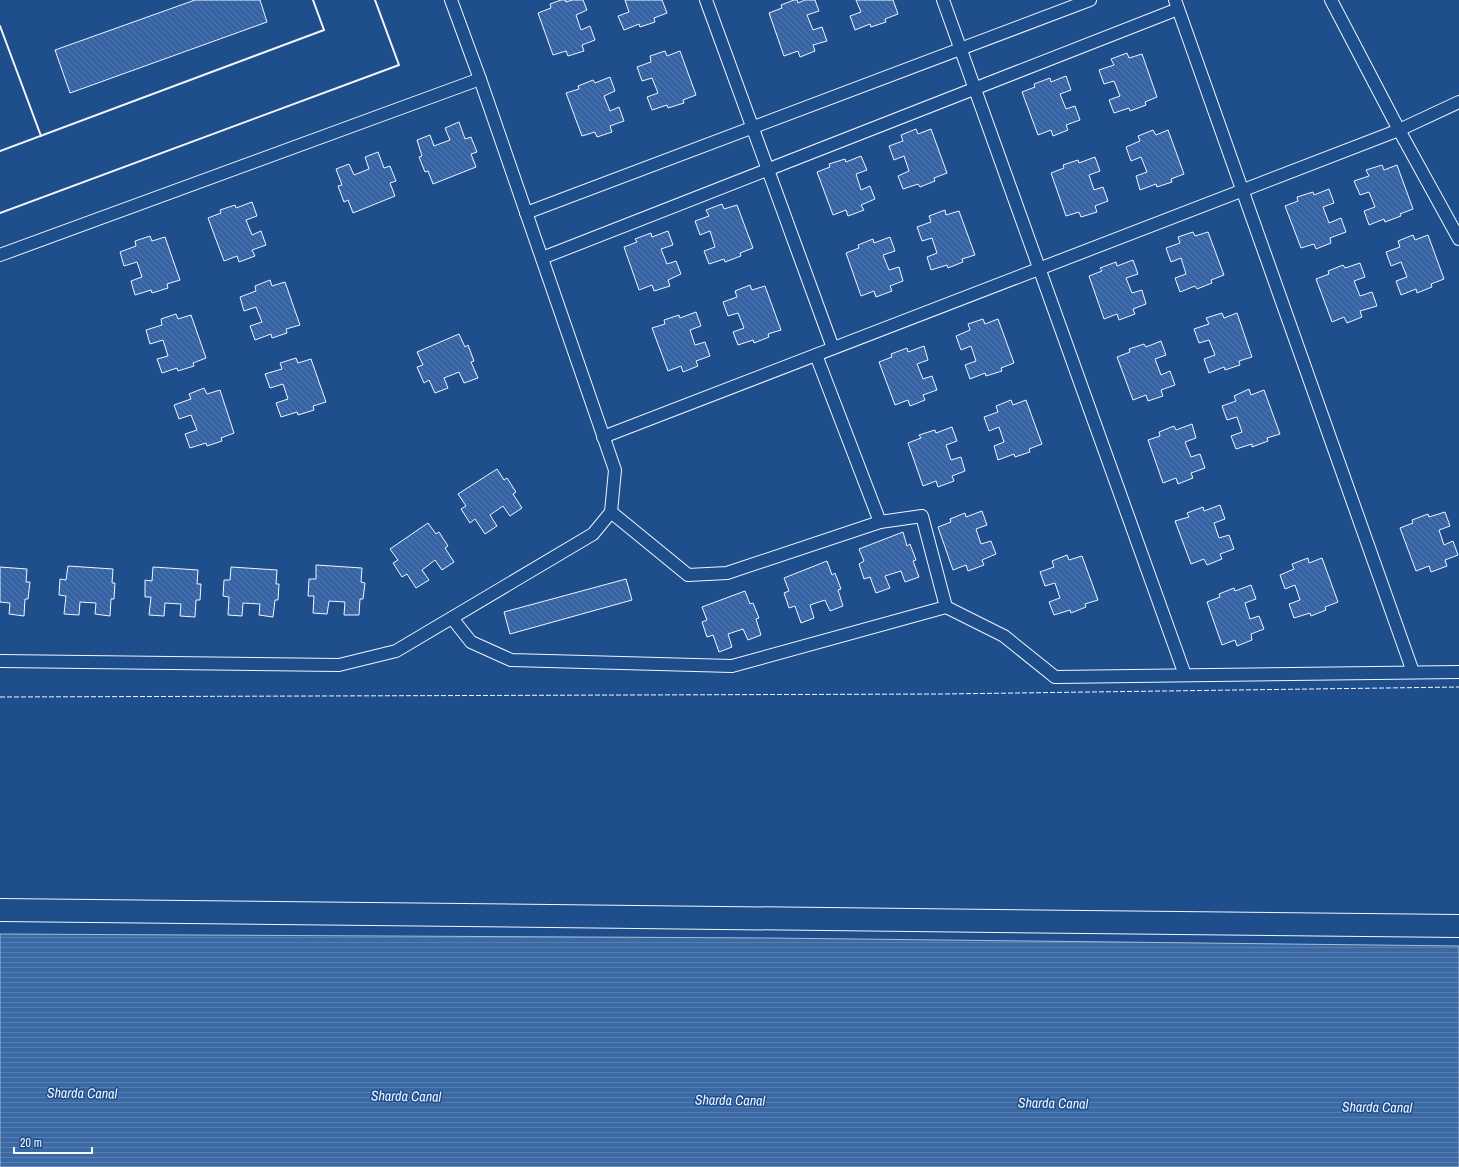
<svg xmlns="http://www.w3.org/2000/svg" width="1459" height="1167" font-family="'Archivo Narrow',sans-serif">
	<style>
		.water { fill: url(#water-rules); stroke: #a8bbd7 }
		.building { fill: url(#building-back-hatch); stroke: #f2f6ff }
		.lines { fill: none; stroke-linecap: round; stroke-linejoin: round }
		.service-casing { stroke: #f2f6ff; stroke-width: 14 }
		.minor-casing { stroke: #f2f6ff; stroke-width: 24 }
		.service { stroke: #1f4e8c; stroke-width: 12 }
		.minor { stroke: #1f4e8c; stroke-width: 22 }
		.fence { stroke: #f2f6ff; stroke-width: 1; stroke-dasharray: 5 2; stroke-linecap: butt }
		.wall { stroke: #f2f6ff; stroke-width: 2 }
		.labels { text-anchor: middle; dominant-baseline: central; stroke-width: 3; stroke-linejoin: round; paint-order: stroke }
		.water-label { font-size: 14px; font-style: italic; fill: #f2f6ff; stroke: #1f4e8c }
	</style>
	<defs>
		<pattern id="water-rules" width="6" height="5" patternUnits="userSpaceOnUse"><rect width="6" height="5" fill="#3b69a3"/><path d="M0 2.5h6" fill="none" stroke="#587fb1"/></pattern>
		<pattern id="building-back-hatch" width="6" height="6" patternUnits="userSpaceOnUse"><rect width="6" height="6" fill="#3563a3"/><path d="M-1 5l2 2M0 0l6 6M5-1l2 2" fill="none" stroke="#537ab1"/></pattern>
	</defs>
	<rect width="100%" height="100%" fill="#1f4e8c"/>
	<polygon class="water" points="0,934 769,938 1459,946 1459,1167 0,1167"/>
	<g class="building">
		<polygon points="195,0 260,0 267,22 70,93 55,50"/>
		<polygon points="561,0 566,0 566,2 572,0 583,0 587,10 576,15 581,30 590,26 595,40 582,45 584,51 568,56 566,51 553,55 538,13 551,8 550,4"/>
		<polygon points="625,0 662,0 667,13 654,18 655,22 640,27 639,24 624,30 618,16 629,12"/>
		<polygon points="794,0 797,0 798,3 805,0 815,0 819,11 807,15 813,30 822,27 827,41 813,45 815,51 800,57 798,51 784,56 769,13 782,8 781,5"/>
		<polygon points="856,0 893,0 898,14 885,19 886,22 871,27 870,24 855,30 850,16 861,12"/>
		<polygon points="665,51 667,56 680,51 696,95 683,100 684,103 668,108 667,105 652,110 647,97 658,93 652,78 642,81 637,67 651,62 650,56"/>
		<polygon points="1127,53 1129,58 1142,54 1157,97 1145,102 1146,105 1130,111 1129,108 1114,113 1109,100 1120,96 1114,81 1104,84 1099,70 1114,65 1111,59"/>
		<polygon points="1066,76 1071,90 1060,94 1066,109 1075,106 1080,120 1066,125 1068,130 1053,136 1051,130 1038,135 1022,92 1035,87 1034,84 1050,78 1051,82"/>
		<polygon points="610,77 615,91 604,96 610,111 619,107 624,121 610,126 612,132 597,137 595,132 582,136 566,93 579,89 578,86 593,80 595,83"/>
		<polygon points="459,122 465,139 471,137 477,152 471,154 476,167 433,184 428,171 425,172 419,157 422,156 417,140 430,135 434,146 450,140 445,128"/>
		<polygon points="916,129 918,134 931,129 947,173 934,178 935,181 920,187 918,184 903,189 898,176 909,171 904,156 894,160 889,146 903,141 901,135"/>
		<polygon points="1153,130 1156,135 1168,130 1184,174 1171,179 1172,182 1157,187 1156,184 1140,190 1136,176 1147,172 1141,157 1131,161 1126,147 1140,141 1138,136"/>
		<polygon points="378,152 384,168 390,166 396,181 390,183 395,196 353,213 348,200 344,202 338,186 342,185 336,169 349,164 354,175 369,169 365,157"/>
		<polygon points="861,156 867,170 856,174 861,190 870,186 875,199 861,205 864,210 848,216 846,210 833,215 817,172 830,167 829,164 845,159 846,162"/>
		<polygon points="1095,157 1100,171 1089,175 1094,190 1103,187 1108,201 1095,206 1097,212 1081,217 1079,212 1066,216 1051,173 1064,168 1063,165 1078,160 1079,163"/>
		<polygon points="1382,165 1384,170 1397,165 1413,209 1400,214 1401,216 1385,222 1384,219 1369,225 1364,211 1375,207 1369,192 1360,195 1354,181 1369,176 1366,170"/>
		<polygon points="1329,189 1334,203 1323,207 1329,223 1341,218 1346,232 1330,238 1331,243 1316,249 1314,244 1301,248 1285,206 1298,201 1297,197 1313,192 1314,195"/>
		<polygon points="252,202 257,216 246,220 252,235 261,231 266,245 252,250 255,256 239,262 237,256 224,261 208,218 221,213 220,210 235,205 236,208"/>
		<polygon points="722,204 724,209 737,205 753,248 740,253 741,256 725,262 724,259 709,264 704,251 715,247 710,231 700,235 695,221 709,216 706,210"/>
		<polygon points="945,210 946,215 959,211 975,255 962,259 963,262 948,268 947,265 931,270 927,257 937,253 932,238 922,241 917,227 931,222 929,216"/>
		<polygon points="668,231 673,245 661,249 667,264 676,261 681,274 668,280 670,286 654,291 652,285 639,290 624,247 637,242 635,239 651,233 652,237"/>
		<polygon points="1193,232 1195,236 1208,232 1224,275 1211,280 1212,283 1197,289 1195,286 1180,292 1175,278 1186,274 1181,258 1171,262 1166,248 1180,243 1178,237"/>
		<polygon points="1413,235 1415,240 1428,235 1444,279 1431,284 1432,287 1417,293 1416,289 1401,295 1396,281 1407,277 1401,262 1391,266 1386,252 1400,247 1398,241"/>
		<polygon points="150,236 152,241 165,237 180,280 167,284 168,288 152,293 151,290 135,295 131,281 142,277 137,262 124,266 120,252 136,246 135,241"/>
		<polygon points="890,237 895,251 883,255 889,270 899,267 903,281 890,286 892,291 876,297 874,291 861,296 846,253 859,248 858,245 873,239 874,243"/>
		<polygon points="1133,260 1138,274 1126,278 1132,293 1142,290 1146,304 1133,309 1135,314 1119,320 1117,314 1104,319 1089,276 1102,271 1100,268 1116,262 1117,266"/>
		<polygon points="1360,263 1365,277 1354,281 1360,296 1372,292 1377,306 1360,311 1362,317 1347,323 1344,317 1332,322 1316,279 1329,274 1328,271 1343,265 1345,268"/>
		<polygon points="270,280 272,286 285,282 300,325 286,329 287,333 272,338 271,334 255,340 250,326 262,322 256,307 244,311 240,297 256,291 255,286"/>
		<polygon points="750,285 752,290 765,286 781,330 768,334 769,337 754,343 753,340 738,345 733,332 744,328 738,313 728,316 723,302 737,297 735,291"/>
		<polygon points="696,312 701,326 690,330 695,345 705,342 710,356 696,361 698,366 683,372 681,366 668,371 652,328 665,324 664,320 679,315 680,318"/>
		<polygon points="1222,313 1224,318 1237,313 1252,357 1239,361 1240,365 1225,370 1224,367 1209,373 1204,359 1215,355 1209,340 1199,343 1194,329 1209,324 1206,318"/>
		<polygon points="176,314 178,319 191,315 206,358 193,363 194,366 178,371 177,368 162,373 157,359 168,356 163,340 150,344 146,330 162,325 161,319"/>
		<polygon points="983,319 985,324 998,319 1014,363 1001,368 1002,371 986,376 985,373 970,379 965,365 976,361 971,346 961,350 956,336 970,330 968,324"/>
		<polygon points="459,334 465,347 468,345 474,361 471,362 478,378 464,383 459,372 444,378 448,388 435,393 429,380 424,383 417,367 423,365 417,352"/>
		<polygon points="1161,341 1166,355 1155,359 1161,375 1170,371 1175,385 1161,390 1163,396 1148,401 1146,395 1133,400 1117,357 1130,352 1129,349 1144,344 1146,347"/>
		<polygon points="924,346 928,360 917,364 923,379 932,376 937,390 923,395 925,400 910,406 908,400 895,405 879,362 892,357 891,354 907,348 908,352"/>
		<polygon points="296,358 298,363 311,359 326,402 313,406 314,410 298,415 297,412 281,417 276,403 288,399 283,384 270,388 265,374 282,369 280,363"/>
		<polygon points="204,388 207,394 220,390 234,433 221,438 222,441 207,446 206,443 190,448 185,434 197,430 191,415 179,419 174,405 191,399 189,394"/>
		<polygon points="1249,389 1251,395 1264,390 1280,434 1267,438 1268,441 1252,447 1252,444 1236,449 1231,436 1242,432 1237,417 1227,420 1222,406 1236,401 1234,396"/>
		<polygon points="1011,400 1013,405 1026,400 1042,444 1029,449 1030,452 1015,457 1014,454 998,460 994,446 1004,442 999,427 989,431 984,417 998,412 996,406"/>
		<polygon points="1192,424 1196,438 1185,442 1191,457 1200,454 1205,468 1191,473 1193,478 1178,484 1176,478 1163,483 1148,440 1160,436 1159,432 1174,426 1176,430"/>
		<polygon points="952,427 957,441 946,445 951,460 961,457 965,471 952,476 954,481 938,487 936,481 923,486 908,443 921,438 919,435 935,430 936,433"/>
		<polygon points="497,469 504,480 507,478 516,492 513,494 522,508 510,516 503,506 490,515 497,526 485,534 475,519 470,523 461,509 466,506 458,494"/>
		<polygon points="1220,505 1225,519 1214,523 1219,538 1229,535 1234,549 1220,554 1222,559 1207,565 1204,559 1191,564 1175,521 1189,517 1187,513 1203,507 1204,511"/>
		<polygon points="982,511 987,525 976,529 981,544 991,541 996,554 982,560 984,565 968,571 966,565 953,570 938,527 951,522 950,519 965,513 966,517"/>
		<polygon points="1445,512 1450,526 1439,530 1444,545 1453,541 1458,555 1445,560 1447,566 1431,572 1429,566 1416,571 1400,528 1413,523 1412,520 1428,514 1429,517"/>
		<polygon points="428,523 436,534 439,532 448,546 445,548 454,562 442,570 435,560 422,570 429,580 416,588 407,574 402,577 393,563 398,560 390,549"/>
		<polygon points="903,532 907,546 910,544 916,560 913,561 919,577 905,582 901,571 885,576 890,588 876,593 870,577 864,579 859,564 864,561 859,549"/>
		<polygon points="1067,555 1069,560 1082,556 1098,600 1085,604 1086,607 1071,613 1070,610 1054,615 1049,602 1060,598 1055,583 1045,586 1040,572 1054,567 1052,561"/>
		<polygon points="1308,558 1309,563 1322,558 1338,602 1325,607 1326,610 1311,616 1310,613 1294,618 1289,604 1300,600 1295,585 1285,589 1280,575 1294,569 1292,564"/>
		<polygon points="827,561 832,575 835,573 841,589 838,590 843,606 830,611 825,600 810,605 814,618 801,623 795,606 789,608 784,593 789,591 784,578"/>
		<polygon points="316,565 362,568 361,582 365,583 363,599 360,599 359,615 344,615 345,602 329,601 327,614 313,613 314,596 308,596 309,579 316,579"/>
		<polygon points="68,566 113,569 112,583 115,583 114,599 111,599 110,616 95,614 96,603 80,602 79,615 64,614 66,596 59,595 60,579 66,580"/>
		<polygon points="0,567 27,569 26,582 30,582 28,599 25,599 24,616 9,614 10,603 0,602"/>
		<polygon points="153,567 198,570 197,584 201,584 200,600 196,600 195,617 180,616 181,604 165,603 164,616 149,615 151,597 145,597 145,580 152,581"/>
		<polygon points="231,567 277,570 276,584 279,584 278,600 275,600 273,617 259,615 260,604 243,603 242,616 228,615 229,597 223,596 224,580 230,580"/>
		<polygon points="626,579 632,600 510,634 504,612"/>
		<polygon points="1251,585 1256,599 1245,603 1250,619 1259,616 1264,629 1251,634 1252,640 1237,646 1235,640 1222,645 1207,602 1220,597 1219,594 1234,588 1235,591"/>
		<polygon points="745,591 750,604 753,603 759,618 756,619 761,635 748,640 743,629 728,634 732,647 719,652 713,635 707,637 702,622 707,620 702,607"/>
	</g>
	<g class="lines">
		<defs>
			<g id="service">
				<polyline points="706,0 833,348"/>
				<polyline points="943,0 1185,675"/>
				<polyline points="1175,0 1413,672"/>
				<polyline points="1331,0 1399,130 1459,239"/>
				<polyline points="526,213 1090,0"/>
				<polyline points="0,255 480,79"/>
				<polyline points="542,258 1178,9"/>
				<polyline points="816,355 880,522"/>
				<polyline points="603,437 1399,130 1459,102"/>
				<polyline points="611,512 688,575 727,573 880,522 922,516 946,607"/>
				<polyline points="452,618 471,642 511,660 732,666 946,607 1004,636 1055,677 1459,672"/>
				<polyline points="0,661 339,665 396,651 593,534 611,512 615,470 480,79 451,0"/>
			</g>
			<polyline id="minor" points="0,910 1459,926"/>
		</defs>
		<use href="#service" class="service-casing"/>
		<use href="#minor" class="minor-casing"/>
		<use href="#service" class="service"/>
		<use href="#minor" class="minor"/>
		<polyline class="fence" points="0,697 943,694 1459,687"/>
		<g class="wall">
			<polyline points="0,26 41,136"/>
			<polyline points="0,151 324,30 313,0"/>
			<polyline points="0,213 399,65 375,0"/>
		</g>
	</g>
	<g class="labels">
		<g class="water-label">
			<text transform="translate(82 1093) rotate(1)">Sharda Canal</text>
			<text transform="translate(406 1096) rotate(1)">Sharda Canal</text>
			<text transform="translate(730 1100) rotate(1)">Sharda Canal</text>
			<text transform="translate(1053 1103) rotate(1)">Sharda Canal</text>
			<text transform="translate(1377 1107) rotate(1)">Sharda Canal</text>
		</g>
	</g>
	<path d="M14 1147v6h78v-6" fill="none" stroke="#f2f6ff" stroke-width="2"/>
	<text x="20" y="1147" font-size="12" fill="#f2f6ff" stroke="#1f4e8c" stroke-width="3" paint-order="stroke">20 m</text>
</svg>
